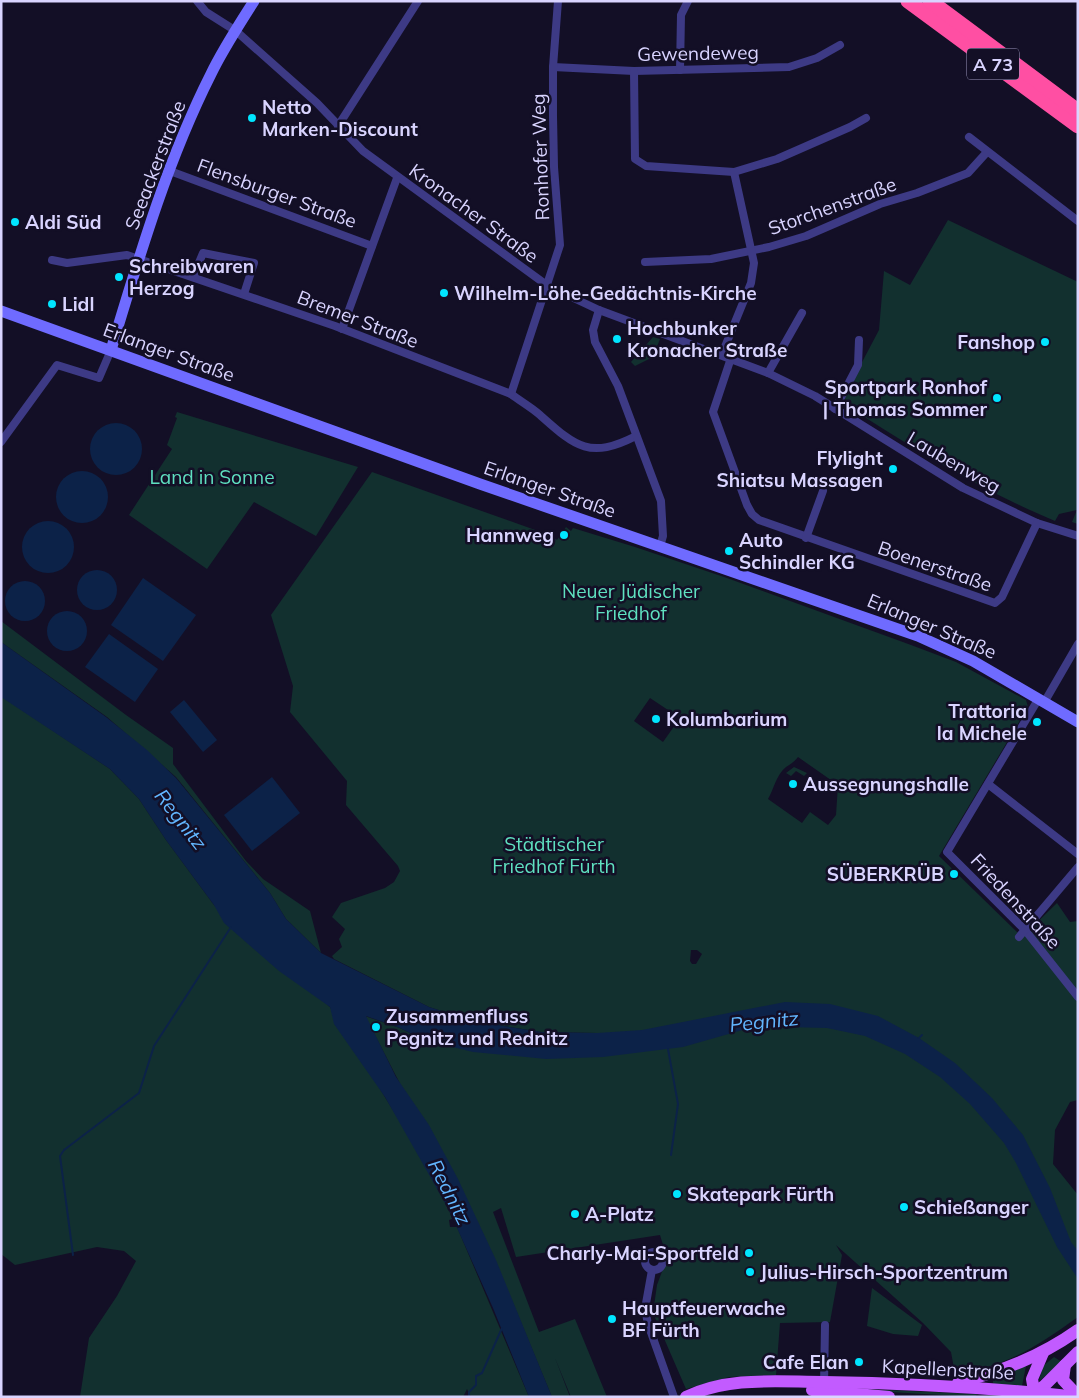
<svg xmlns="http://www.w3.org/2000/svg" width="1079" height="1398" font-family="Mulish,sans-serif">
	<style>
		.green { fill: #12302f; fill-rule: evenodd }
		.water { fill: #0c2248 }
		.lines { fill: none; stroke-linecap: round; stroke-linejoin: round }
		.stream { stroke: #0c2248; stroke-width: 2 }
		.minor { stroke: #3d3a85; stroke-width: 8 }
		.secondary { stroke: #6f6bff; stroke-width: 11 }
		.primary { stroke: #c25bff; stroke-width: 12 }
		.motorway { stroke: #ff4fa3; stroke-width: 15 }
		.poi-dot { fill: #00e5ff; stroke: #130f26; stroke-width: 2 }
		.labels { text-anchor: middle; dominant-baseline: central; stroke-width: 5; stroke-linejoin: round; paint-order: stroke }
		.shield { fill: #130f26; stroke: #9e99be; stroke-width: 1 }
		.shield-label { font-size: 18px; font-weight: bold; fill: #d9d4ff }
		.street-label { font-size: 19px; fill: #d9d4ff; stroke: #130f26 }
		.poi-label { font-size: 19px; font-weight: bold; fill: #d9d4ff; stroke: #130f26; text-anchor: start }
		.park-label { font-size: 19px; fill: #5fe0c0; stroke: #130f26 }
		.water-label { font-size: 20px; font-style: italic; fill: #62b6ff; stroke: #130f26 }
	</style>
	<rect width="100%" height="100%" fill="#130f26"/>
	<g class="green">
		<path d="M948 220 1078 282V524L1072 522 1077 510 1059 514 1055 521C978 489 911 447 841 402L879 330 884 271 910 285Z"/>
		<polygon points="653,337 660,339 653,357 635,366 631,362"/>
		<polygon points="177,412 358,467 316,536 254,502 207,569 129,515 172,449 167,445 177,418 175,417"/>
		<path d="M372 472 552 536 557 540 566 527 571 531 573 528 635 547 727 578 911 645 956 662 1026 700 1028 707 939 856 1022 937 1057 903 1070 922 1078 921V1100L1070 1102 1055 1130 1053 1164 1078 1195V1317C1036 1347 1006 1367 955 1374L951 1352 923 1323 836 1245 842 1255 830 1322 780 1323 776 1375 729 1377 686 1389 653 1313 657 1285 667 1258 660 1235 516 1257 501 1208 493 1212 539 1332 575 1319 607 1397H571L555 1358 570 1397H552L510 1296 365 1016 400 1028 424 1040 597 1033 541 1032 473 1021 429 1007 334 959 332 956 342 947 339 939 345 929 332 917 341 903 385 888 394 882 400 871 398 866 346 805 347 781 290 712 293 686 271 615ZM650 698 680 718 663 742 634 721ZM798 757 838 785 836 815 828 825 810 812 802 823 768 799C774 789 776 775 786 767 791 764 794 762 798 757ZM691 950H697L702 954 696 964H692L690 961Z"/>
		<polygon points="1,621 126,715 173,748 173,764 246,861 263,879 310,911 321,953 286,919 270,893 176,777 107,717 1,642"/>
		<polygon points="1,696 110,769 139,799 166,840 214,905 330,1007 413,1143 449,1210 452,1219 449,1220 450,1227 457,1227 529,1397 471,1397 467,1389 463,1397 80,1397 89,1338 117,1296 136,1261 124,1251 97,1247 15,1265 1,1254"/>
		<polygon points="794,767 807,773 804,776 796,771 791,776 786,773"/>
		<polygon points="872,1288 922,1325 918,1336 893,1334 867,1326"/>
		<polygon points="1054,1357 1062,1362 1039,1381 1043,1366"/>
		<polygon points="1026,1366 1022,1386 995,1385 993,1383 993,1378"/>
		<polygon points="863,1389 977,1394 975,1397 873,1391"/>
	</g>
	<g class="water">
		<circle cx="116" cy="449" r="26"/>
		<circle cx="82" cy="497" r="26"/>
		<circle cx="48" cy="547" r="26"/>
		<circle cx="97" cy="590" r="20"/>
		<polygon points="143,578 196,615 163,661 111,625"/>
		<circle cx="25" cy="601" r="20"/>
		<circle cx="67" cy="631" r="20"/>
		<polygon points="109,634 158,669 135,702 85,667"/>
		<polygon points="1,642 106,717 147,750 176,778 270,893 286,919 321,953 429,1007 473,1021 541,1032 597,1033 642,1030 785,1002 830,1004 878,1016 919,1038 955,1063 992,1098 1023,1135 1050,1188 1071,1242 1078,1251 1078,1279 1057,1247 1016,1163 1004,1143 970,1104 940,1077 905,1054 865,1036 827,1028 785,1027 746,1029 683,1047 603,1057 546,1059 473,1052 424,1040 400,1028 366,1016 396,1077 429,1125 458,1179 496,1260 552,1397 529,1397 493,1308 449,1210 385,1097 334,1024 330,1007 279,971 224,923 214,905 166,840 139,799 110,769 1,697"/>
		<polygon points="184,700 217,740 203,752 170,712"/>
		<polygon points="272,777 300,813 252,851 224,815"/>
	</g>
	<g class="lines">
		<g class="stream">
			<polyline points="919,1038 922,1035"/>
			<polyline points="668,1049 678,1104 671,1155"/>
			<polyline points="73,1255 60,1156 64,1150 139,1093 154,1046 231,927"/>
			<polyline points="469,1397 469,1392 476,1385 476,1376 482,1373 502,1328"/>
		</g>
		<g class="minor">
			<polyline points="197,1 206,12 236,31 317,103 363,151 548,286 599,310 768,373 815,396 963,488 1037,523 1078,536"/>
			<polyline points="553,67 634,71 789,67 817,58 840,45"/>
			<polyline points="680,70 681,15 688,1"/>
			<polyline points="634,71 635,159 646,166 734,172 777,159 850,127 866,118"/>
			<polyline points="338,126 418,1"/>
			<polyline points="969,137 1078,221"/>
			<polyline points="170,171 372,246"/>
			<path d="M52 260 67 263 127 255 335 326 511 394C520 401 531 407 540 415 575 446 589 460 636 436"/>
			<polyline points="645,262 711,259 769,247 806,236 880,204 917,193 968,173 987,152"/>
			<polyline points="193,277 203,253 254,263 244,294"/>
			<polyline points="599,310 593,330 595,342 618,386 661,501 663,536 660,546"/>
			<polyline points="342,329 397,178"/>
			<polyline points="722,354 751,283 754,263 734,172"/>
			<polyline points="731,358 713,412 747,505 752,514 759,520 995,603 1002,597 1037,523"/>
			<polyline points="768,373 802,313"/>
			<polyline points="511,394 560,245 554,167 553,116 553,67 558,1"/>
			<polyline points="835,409 858,365 859,340"/>
			<polyline points="1,442 57,365 99,378 111,350"/>
			<polyline points="806,538 823,491"/>
			<polyline points="1039,698 947,852 1025,930 1078,997"/>
			<polyline points="1045,701 1078,644"/>
			<polyline points="988,784 1078,854"/>
			<polyline points="1019,937 1078,867"/>
			<circle cx="654" cy="1261" r="9"/>
			<polyline points="652,1270 645,1309 648,1324 674,1397"/>
			<polyline points="824,1386 825,1325"/>
		</g>
		<g class="secondary">
			<polyline points="1,311 480,484 918,636 973,661 1078,722"/>
			<path d="M111 350C139 257 167 161 211 74 223 49 239 25 254 1"/>
		</g>
		<g class="primary">
			<polyline points="1065,1365 1063,1380 1078,1396"/>
			<path d="M958 1383C1002 1371 1040 1357 1078 1330"/>
			<polyline points="812,1390 889,1397"/>
			<polyline points="1032,1394 1044,1386 1078,1352"/>
			<path d="M686 1397C729 1376 778 1382 824 1382 909 1383 993 1388 1078 1397"/>
			<polyline points="1035,1397 1032,1379 1043,1353"/>
		</g>
		<g class="motorway">
			<polyline points="908,1 1078,126"/>
			<polyline points="930,1 1078,111"/>
		</g>
	</g>
	<g class="poi-dot">
		<circle cx="252" cy="118" r="5"/>
		<circle cx="15" cy="222" r="5"/>
		<circle cx="119" cy="277" r="5"/>
		<circle cx="444" cy="293" r="5"/>
		<circle cx="52" cy="304" r="5"/>
		<circle cx="617" cy="339" r="5"/>
		<circle cx="1045" cy="342" r="5"/>
		<circle cx="997" cy="398" r="5"/>
		<circle cx="893" cy="469" r="5"/>
		<circle cx="564" cy="535" r="5"/>
		<circle cx="729" cy="551" r="5"/>
		<circle cx="656" cy="719" r="5"/>
		<circle cx="1037" cy="722" r="5"/>
		<circle cx="793" cy="784" r="5"/>
		<circle cx="954" cy="874" r="5"/>
		<circle cx="376" cy="1027" r="5"/>
		<circle cx="677" cy="1194" r="5"/>
		<circle cx="904" cy="1207" r="5"/>
		<circle cx="575" cy="1214" r="5"/>
		<circle cx="749" cy="1253" r="5"/>
		<circle cx="750" cy="1272" r="5"/>
		<circle cx="612" cy="1319" r="5"/>
		<circle cx="859" cy="1362" r="5"/>
	</g>
	<g class="labels">
		<rect class="shield" x="967" y="48.5" width="52" height="31" rx="4"/>
		<g class="shield-label">
			<text x="993" y="64">A 73</text>
		</g>
		<g class="street-label">
			<text transform="translate(698 53) rotate(-1)">Gewendeweg</text>
			<text transform="translate(540 157) rotate(-92)">Ronhofer Weg</text>
			<text transform="translate(155 165) rotate(-69)">Seeackerstraße</text>
			<text transform="translate(277 193) rotate(20)">Flensburger Straße</text>
			<text transform="translate(832 206) rotate(-20)">Storchenstraße</text>
			<text transform="translate(474 213) rotate(36)">Kronacher Straße</text>
			<text transform="translate(358 319) rotate(21)">Bremer Straße</text>
			<text transform="translate(169 352) rotate(20)">Erlanger Straße</text>
			<text transform="translate(954 462) rotate(30)">Laubenweg</text>
			<text transform="translate(550 489) rotate(19)">Erlanger Straße</text>
			<text transform="translate(935 566) rotate(19)">Boenerstraße</text>
			<text transform="translate(932 626) rotate(23)">Erlanger Straße</text>
			<text transform="translate(1016 901) rotate(47)">Friedenstraße</text>
			<text transform="translate(948 1369) rotate(3)">Kapellenstraße</text>
		</g>
		<g class="poi-label">
			<text x="262" y="107">Netto<tspan x="262" dy="22">Marken-Discount</tspan></text>
			<text x="25" y="222">Aldi Süd</text>
			<text x="129" y="266">Schreibwaren<tspan x="129" dy="22">Herzog</tspan></text>
			<text x="454" y="293">Wilhelm-Löhe-Gedächtnis-Kirche</text>
			<text x="62" y="304">Lidl</text>
			<text x="627" y="328">Hochbunker<tspan x="627" dy="22">Kronacher Straße</tspan></text>
			<text x="1035" y="342" text-anchor="end">Fanshop</text>
			<text x="987" y="387" text-anchor="end">Sportpark Ronhof<tspan x="987" dy="22">| Thomas Sommer</tspan></text>
			<text x="883" y="458" text-anchor="end">Flylight<tspan x="883" dy="22">Shiatsu Massagen</tspan></text>
			<text x="554" y="535" text-anchor="end">Hannweg</text>
			<text x="739" y="540">Auto<tspan x="739" dy="22">Schindler KG</tspan></text>
			<text x="1027" y="711" text-anchor="end">Trattoria<tspan x="1027" dy="22">la Michele</tspan></text>
			<text x="666" y="719">Kolumbarium</text>
			<text x="803" y="784">Aussegnungshalle</text>
			<text x="944" y="874" text-anchor="end">SÜBERKRÜB</text>
			<text x="386" y="1016">Zusammenfluss<tspan x="386" dy="22">Pegnitz und Rednitz</tspan></text>
			<text x="687" y="1194">Skatepark Fürth</text>
			<text x="914" y="1207">Schießanger</text>
			<text x="585" y="1214">A-Platz</text>
			<text x="739" y="1253" text-anchor="end">Charly-Mai-Sportfeld</text>
			<text x="760" y="1272">Julius-Hirsch-Sportzentrum</text>
			<text x="622" y="1308">Hauptfeuerwache<tspan x="622" dy="22">BF Fürth</tspan></text>
			<text x="849" y="1362" text-anchor="end">Cafe Elan</text>
		</g>
		<g class="park-label">
			<text x="212" y="477">Land in Sonne</text>
			<text x="631" y="591">Neuer Jüdischer<tspan x="631" dy="22">Friedhof</tspan></text>
			<text x="554" y="844">Städtischer<tspan x="554" dy="22">Friedhof Fürth</tspan></text>
		</g>
		<g class="water-label">
			<text transform="translate(181 819) rotate(52)">Regnitz</text>
			<text transform="translate(764 1021) rotate(-6)">Pegnitz</text>
			<text transform="translate(450 1192) rotate(63)">Rednitz</text>
		</g>
	</g>
	<rect width="1079" height="1398" fill="none" stroke="#d9d4ff" stroke-width="5"/>
</svg>
